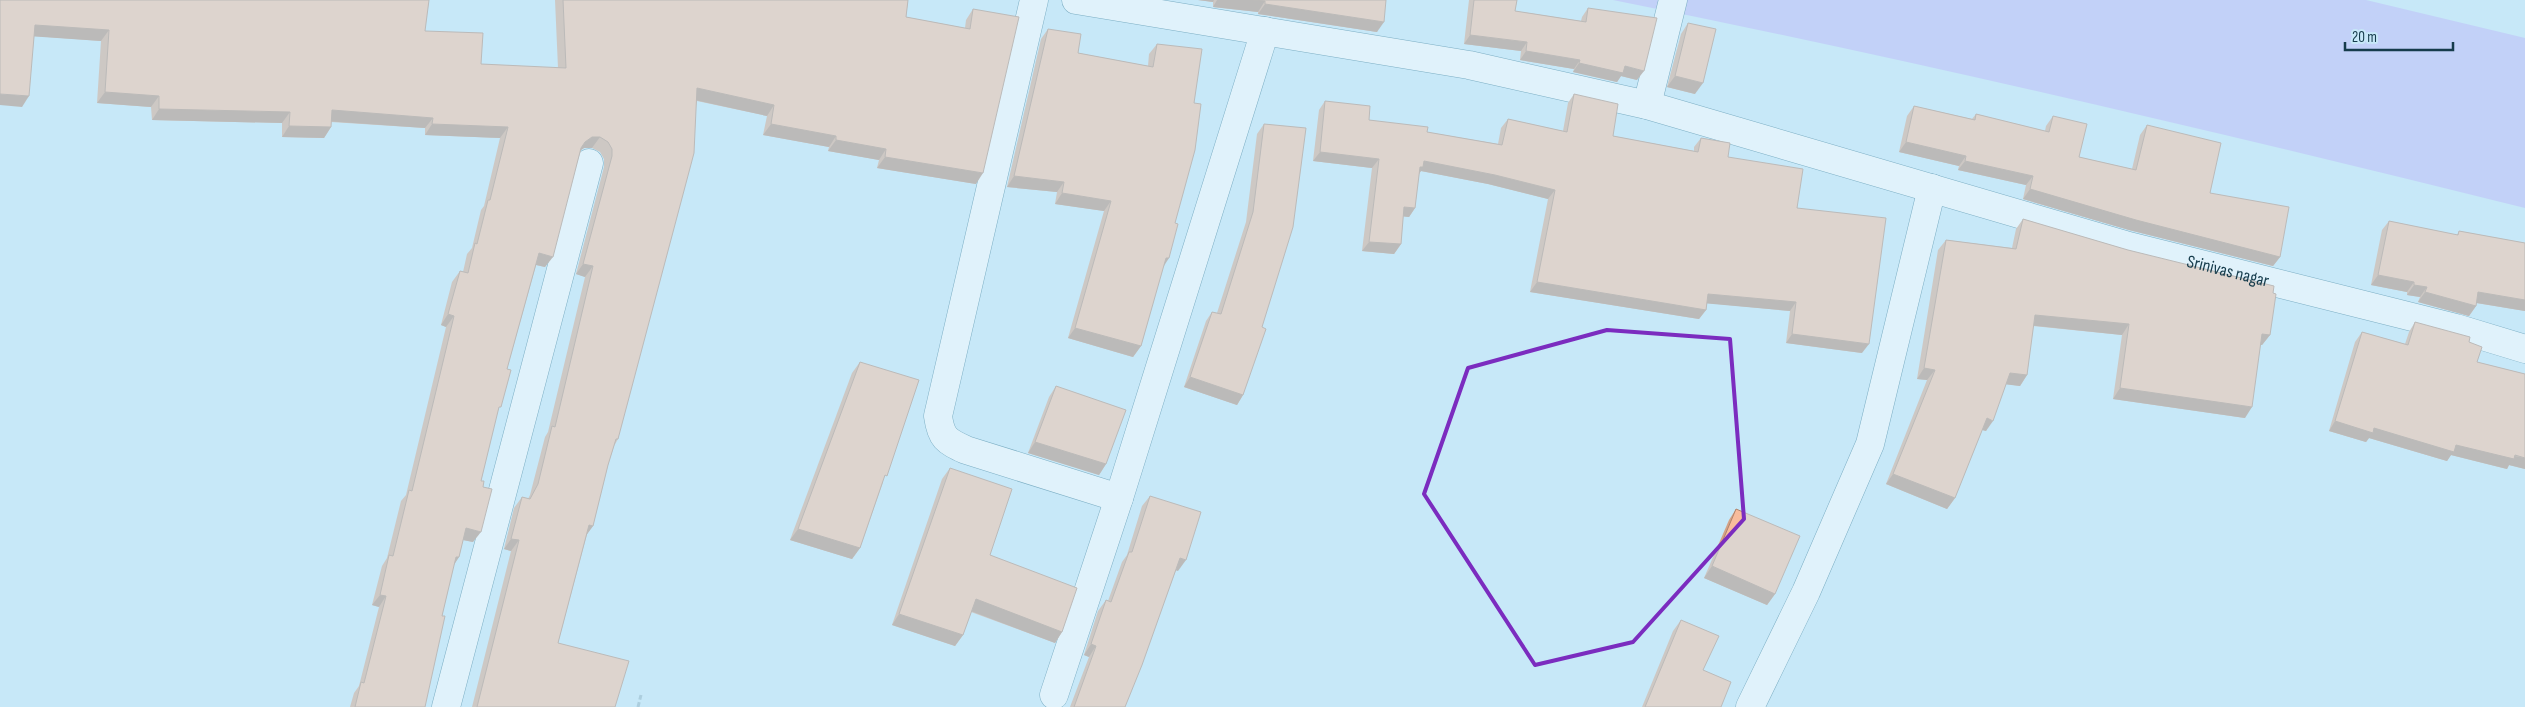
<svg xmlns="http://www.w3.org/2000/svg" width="2525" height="707" font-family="'Sofia Sans Condensed',sans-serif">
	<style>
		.water { fill: #bcb6f9 }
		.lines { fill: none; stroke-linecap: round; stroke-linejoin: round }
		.minor-casing { stroke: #226a86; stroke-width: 29 }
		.path { stroke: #8dafbf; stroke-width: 3; stroke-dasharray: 5 2.5; stroke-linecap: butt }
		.minor { stroke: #fff; stroke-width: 28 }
		.wall { fill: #d5a286 }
		.shaded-wall { fill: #ae846d }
		.building { fill: #f8bc9c; stroke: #ae846d }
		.marked { fill: none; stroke: #7b2cbf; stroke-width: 4; stroke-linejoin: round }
		.labels { text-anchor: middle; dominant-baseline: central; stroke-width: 4; stroke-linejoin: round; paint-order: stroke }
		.street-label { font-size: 18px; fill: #163c4c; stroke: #c7e8f8 }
	</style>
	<rect width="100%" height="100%" fill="#c7e8f8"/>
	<path class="water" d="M1613 0H2366L2525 38V208C2222 133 1919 61 1613 0Z"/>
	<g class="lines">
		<defs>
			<g id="minor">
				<path d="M1034 0 938 416C941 438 946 441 966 450L1119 498"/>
				<path id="s1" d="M1076 0 1469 65 1647 105 2125 245 2456 328 2525 349"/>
				<polyline points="1647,105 1673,0"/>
				<polyline points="1054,695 1119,498 1265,31"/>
				<polyline points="446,707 589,163"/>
				<polyline points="1750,707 1806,592 1870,444 1932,188"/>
			</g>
		</defs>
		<use href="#minor" class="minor-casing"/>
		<polyline class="path" points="638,707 641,695"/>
		<use href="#minor" class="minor"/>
	</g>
	<g class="wall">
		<polygon points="0,0 425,31 481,64 558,68 555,0 908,0 906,17 965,28 966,20 973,9 976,184 877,168 879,160 828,151 829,147 763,135 767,116 697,101 618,439 614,446 608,465 593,526 587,534 558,643 615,707 472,707 511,551 504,549 514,508 522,497 528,499 530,495 545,437 548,432 585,277 576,274 604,167 604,159 600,152 592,148 584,148 581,150 545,267 536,265 507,369 481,481 473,542 463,540 459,557 454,564 442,616 425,707 350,707 354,693 359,686 379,607 372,605 382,566 387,558 401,501 406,495 446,327 441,325 452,282 460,271 463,272 467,254 472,248 481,210 484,206 500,138 425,135 425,128 331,122 331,127 324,138 282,137 282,123 152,120 151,107 97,103 101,41 34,36 22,107"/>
		<polygon points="1198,0 1386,0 1377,32 1258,14 1258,12 1213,7 1213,2"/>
		<polygon points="1469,0 1517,0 1515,11 1581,21 1582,17 1588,8 1637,80 1621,76 1617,82 1573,72 1574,69 1520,60 1521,51 1464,44"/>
		<polygon points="1688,23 1695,94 1667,87 1681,34"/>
		<polygon points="1048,29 1078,53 1148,66 1149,54 1157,44 1163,267 1141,346 1133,357 1068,338 1104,211 1055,204 1057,192 1007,187 1041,39"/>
		<polygon points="1574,94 1613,136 1694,151 1694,147 1701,138 1797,208 1862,353 1786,343 1790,311 1707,303 1706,310 1699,319 1530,292 1548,199 1488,184 1421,171 1419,173 1415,208 1409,217 1403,216 1401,244 1394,254 1362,251 1372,168 1313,161 1319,110 1325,101 1369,120 1427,132 1498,144 1501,128 1508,119 1563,131 1568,103"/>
		<polygon points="1914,106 1972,119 1976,114 2045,131 2046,126 2053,116 2079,157 2132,169 2140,135 2147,125 2210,193 2280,257 2273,266 2129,230 2023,199 2026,185 1958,170 1959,166 1899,152 1907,116"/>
		<polygon points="1264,124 1262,327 1243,395 1237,405 1184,387 1206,321 1212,312 1217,313 1246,222 1257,134"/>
		<polygon points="2023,219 2273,293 2270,335 2262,345 2260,345 2245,418 2113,399 2122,335 2033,326 2027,375 2020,386 2006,384 1986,431 1982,430 1955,498 1947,509 1886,484 1927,380 1917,379 1938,250 1946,240 2012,248 2016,229"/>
		<polygon points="2389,221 2457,235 2459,231 2525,243 2525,311 2476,303 2476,306 2469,316 2418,302 2420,297 2407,295 2407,292 2371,285 2382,230"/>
		<polygon points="2415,322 2469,342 2477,362 2525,374 2525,469 2509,465 2507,469 2451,455 2447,461 2369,438 2366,442 2329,431 2355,342 2362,332 2405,344 2409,332"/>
		<polygon points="860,362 883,482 860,548 852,559 790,540 852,373"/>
		<polygon points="1056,386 1106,464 1099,475 1028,453 1049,397"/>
		<polygon points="950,468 990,555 1062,632 1055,643 971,612 963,635 955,646 892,625 942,479"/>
		<polygon points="1150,496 1178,571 1176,570 1125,707 1070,707 1089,657 1084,655 1098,611 1106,600 1108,601 1122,562 1127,555 1142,506"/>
		<polygon points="1736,509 1775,594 1767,605 1704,578 1729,520"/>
		<polygon points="1681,620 1703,670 1721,707 1642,707 1673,631"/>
	</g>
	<g class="shaded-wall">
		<polygon points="1198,0 1214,0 1213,2"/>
		<polygon points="1217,0 1253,0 1265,1 1258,12 1213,7"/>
		<polygon points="1265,4 1384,22 1377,32 1258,14"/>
		<polygon points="35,25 109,30 101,41 28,36"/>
		<polygon points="1470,35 1527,42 1521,51 1464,44"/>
		<polygon points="1526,51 1580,60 1574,69 1520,60"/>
		<polygon points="1579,63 1625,66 1644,71 1637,80 1621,76 1617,82 1573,72"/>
		<polygon points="1675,76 1703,83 1695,94 1667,87"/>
		<polygon points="697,88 774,105 767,116 690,99"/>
		<polygon points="105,92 159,96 151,107 97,103"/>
		<polygon points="0,94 29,96 22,107 0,105"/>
		<polygon points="159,109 290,112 282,123 152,120"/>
		<polygon points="332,110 433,118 425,128 324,121"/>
		<polygon points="432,124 508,127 500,138 425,135"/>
		<polygon points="771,124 836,136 829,147 763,135"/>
		<polygon points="289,126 331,127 324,138 282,137"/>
		<polygon points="592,137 600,137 592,148 584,148 578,152 585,142"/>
		<polygon points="836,140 886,149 879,160 828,151"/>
		<polygon points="1906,142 1966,156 1959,166 1899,152"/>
		<polygon points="1320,152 1379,159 1372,168 1313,161"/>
		<polygon points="885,157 983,173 976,184 877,168"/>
		<polygon points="1424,161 1495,175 1555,190 1548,199 1488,184 1421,171 1417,177 1413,176"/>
		<polygon points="1965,161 2033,176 2026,185 1958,170"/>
		<polygon points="1014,176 1064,182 1057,192 1007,187"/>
		<polygon points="2030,189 2280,257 2273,266 2129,230 2023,199"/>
		<polygon points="1062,193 1111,201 1104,211 1055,204"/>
		<polygon points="1404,207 1415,208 1409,217 1398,216"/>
		<polygon points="1369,242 1401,244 1394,254 1362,251"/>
		<polygon points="539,253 553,257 545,267 532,264"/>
		<polygon points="1166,258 1169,258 1162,269"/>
		<polygon points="583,264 593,266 585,277 576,274"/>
		<polygon points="2378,275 2414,282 2407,292 2371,285"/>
		<polygon points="1537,282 1706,310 1699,319 1530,292"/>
		<polygon points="2414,285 2427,287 2420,297 2407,295"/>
		<polygon points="2425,292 2476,306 2469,316 2418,302"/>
		<polygon points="2478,292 2525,300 2525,311 2471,302"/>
		<polygon points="1708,294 1796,302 1790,311 1702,303"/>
		<polygon points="448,314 454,316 446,327 441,325"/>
		<polygon points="2035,315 2129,324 2122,335 2027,325"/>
		<polygon points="1075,328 1141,346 1133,357 1068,338"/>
		<polygon points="1792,334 1869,344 1862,353 1786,343"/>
		<polygon points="2262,334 2270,335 2262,345 2255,344"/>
		<polygon points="1924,368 1935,370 1927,380 1917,379"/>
		<polygon points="2010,373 2027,375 2020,386 2003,384"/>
		<polygon points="1190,377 1243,395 1237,405 1184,387"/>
		<polygon points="2120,388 2252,407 2245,418 2113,399"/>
		<polygon points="1987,418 1993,421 1986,431 1979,429"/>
		<polygon points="2335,421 2374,428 2456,445 2525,458 2525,469 2509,465 2507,469 2451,455 2447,461 2369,438 2366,442 2329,431"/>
		<polygon points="1035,442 1106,464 1099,475 1028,453"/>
		<polygon points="1893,474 1955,498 1947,509 1886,484"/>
		<polygon points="589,525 593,526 585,537"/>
		<polygon points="466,528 481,532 473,542 458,539"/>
		<polygon points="798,529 860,548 852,559 790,540"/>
		<polygon points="511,539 519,540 511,551 504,549"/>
		<polygon points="456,557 459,557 452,568"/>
		<polygon points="1180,558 1186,560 1178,571 1172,569"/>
		<polygon points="1712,566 1775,594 1767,605 1704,578"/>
		<polygon points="380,595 386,596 379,607 372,605"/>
		<polygon points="976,599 1062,632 1055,643 968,610"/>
		<polygon points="899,614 963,635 955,646 892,625"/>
		<polygon points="1091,644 1096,646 1089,657 1084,655"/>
	</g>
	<g class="building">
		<polygon points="0,0 429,0 425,31 483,33 481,64 566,68 563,0 908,0 906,17 970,29 973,9 1019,17 983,173 885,157 886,149 836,140 836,136 771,124 774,105 697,88 694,153 618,439 616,439 608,465 593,526 589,525 558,643 629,661 615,707 477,707 519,540 511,539 522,497 530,499 538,484 552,426 555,427 593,266 583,264 612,156 612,149 608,142 600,137 592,137 585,142 581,148 553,257 539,253 507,369 511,370 501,407 499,407 481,481 484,481 483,487 492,489 481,532 466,528 459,557 456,557 442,616 445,616 425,707 355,707 361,682 364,683 386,596 380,595 389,555 393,556 409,490 412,491 454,316 448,314 460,271 468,273 475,243 477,244 488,200 490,200 508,127 432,124 433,118 332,110 331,127 289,126 290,112 159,109 159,96 105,92 109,30 35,25 29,96 0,94"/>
		<polygon points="1253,0 1386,0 1384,22 1265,4 1265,1"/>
		<polygon points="1474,0 1517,0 1515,11 1586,22 1588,8 1657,18 1644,71 1625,66 1623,73 1579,63 1580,60 1526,51 1527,42 1470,35"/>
		<polygon points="1688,23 1716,29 1703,83 1675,76"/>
		<polygon points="1048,29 1081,34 1078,53 1153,67 1157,44 1202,49 1194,103 1201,104 1195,150 1175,223 1178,224 1169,258 1166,258 1141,346 1075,328 1111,201 1062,193 1064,182 1014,176"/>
		<polygon points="1574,94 1618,104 1613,136 1698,152 1701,138 1730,143 1728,157 1803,169 1797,208 1886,218 1869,344 1792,334 1796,302 1708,294 1706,310 1537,282 1555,190 1495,175 1424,161 1423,167 1420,167 1415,208 1404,207 1401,244 1369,242 1379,159 1320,152 1325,101 1370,106 1369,120 1428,127 1427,132 1502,145 1508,119 1567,132"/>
		<polygon points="1914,106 1975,120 1976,114 2049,132 2053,116 2087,124 2079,157 2136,170 2147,125 2221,143 2210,193 2289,207 2280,257 2136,220 2030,189 2033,176 1965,161 1966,156 1906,142"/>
		<polygon points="1264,124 1306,128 1293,227 1262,327 1266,329 1243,395 1190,377 1212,312 1221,314 1253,212"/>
		<polygon points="2023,219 2128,250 2274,286 2273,293 2276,294 2270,335 2262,334 2252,407 2120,388 2129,324 2035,315 2027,375 2010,373 1993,421 1987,418 1955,498 1893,474 1935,370 1924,368 1946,240 2016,249"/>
		<polygon points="2389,221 2458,235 2459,231 2525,243 2525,300 2478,292 2476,306 2425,292 2427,287 2414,285 2414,282 2378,275"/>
		<polygon points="2415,322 2470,337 2469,342 2482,347 2477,362 2525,374 2525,458 2515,455 2514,459 2456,445 2454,452 2374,428 2373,433 2335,421 2362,332 2408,345"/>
		<polygon points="860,362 919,380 887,476 885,475 860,548 798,529"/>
		<polygon points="1056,386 1126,410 1106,464 1035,442"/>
		<polygon points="950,468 1012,489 990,555 1077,588 1062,632 976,599 963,635 899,614"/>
		<polygon points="1150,496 1201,512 1186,560 1180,558 1142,665 1125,707 1074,707 1096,646 1091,644 1106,600 1111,602 1129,552 1132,552"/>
		<polygon points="1736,509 1800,536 1775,594 1712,566"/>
		<polygon points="1681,620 1719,636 1703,670 1731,682 1721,707 1645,707"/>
	</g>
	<path d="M0 0H2525V707H0ZM1607 330 1730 339 1744 519 1633 642 1535 665 1424 494 1468 368Z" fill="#c7e8f8" fill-opacity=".55" fill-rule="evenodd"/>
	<path class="marked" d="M1607 330 1730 339 1744 519 1633 642 1535 665 1424 494 1468 368Z"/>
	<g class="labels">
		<g class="street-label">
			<text stroke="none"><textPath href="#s1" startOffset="1185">Srinivas nagar</textPath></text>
		</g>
	</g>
	<path d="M2345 42v8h108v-8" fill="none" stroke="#163c4c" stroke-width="2.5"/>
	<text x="2352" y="42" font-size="15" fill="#163c4c" stroke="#c7e8f8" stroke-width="4" paint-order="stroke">20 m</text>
</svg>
